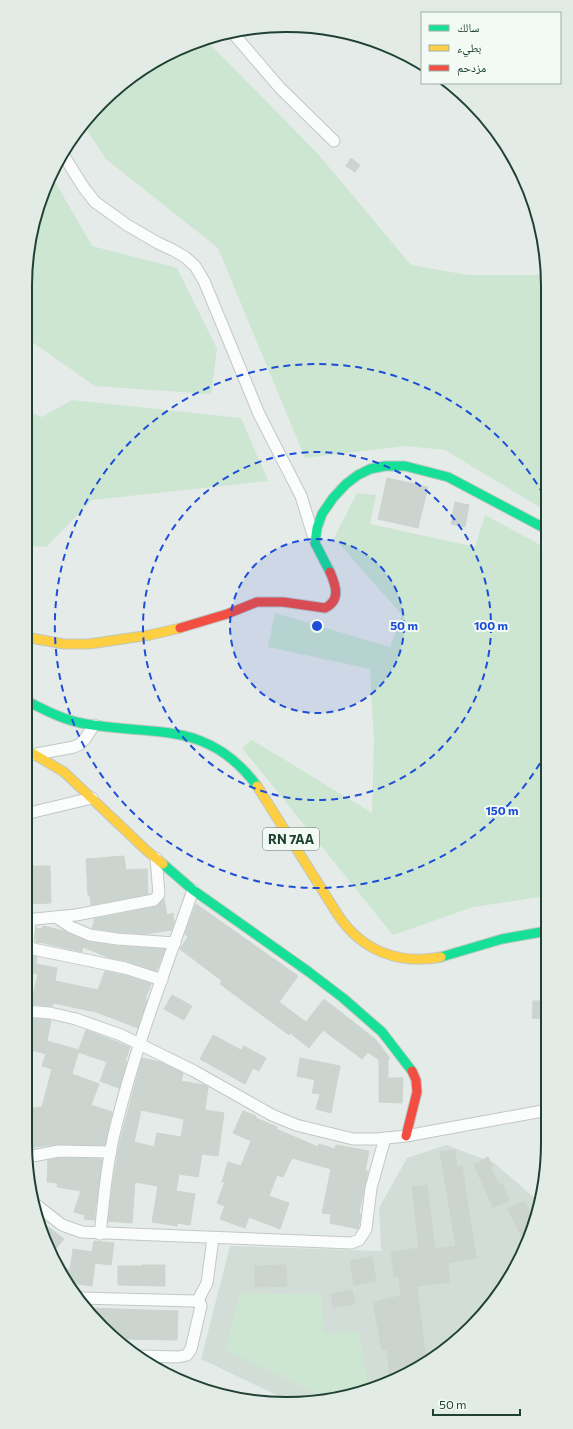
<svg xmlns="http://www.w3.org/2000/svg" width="573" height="1429" font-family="Commissioner,'Noto Naskh Arabic',sans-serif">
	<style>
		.built { fill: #d2ddd7 }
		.green { fill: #cce6d1 }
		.building { fill: #ccd4d0; stroke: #cdd4d0; fill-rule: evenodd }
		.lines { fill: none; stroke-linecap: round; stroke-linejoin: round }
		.street-casing { stroke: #c2c8c5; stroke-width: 13 }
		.fast-casing { stroke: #bec7c3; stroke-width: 11 }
		.slow-casing { stroke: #bec7c3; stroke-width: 11 }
		.jam-casing { stroke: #bec7c3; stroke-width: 11 }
		.street { stroke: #fbfcfc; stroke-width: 11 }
		.fast { stroke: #16e098; stroke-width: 9 }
		.slow { stroke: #ffcf43; stroke-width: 9 }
		.jam { stroke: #f24e42; stroke-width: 9 }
		.ring { fill: none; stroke: #1d4ed8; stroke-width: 2; stroke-dasharray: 7 5 }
		.labels { text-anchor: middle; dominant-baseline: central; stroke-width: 4; stroke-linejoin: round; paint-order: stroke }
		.shield { fill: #f3faf5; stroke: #5f786e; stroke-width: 1 }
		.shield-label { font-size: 13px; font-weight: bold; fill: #1f4134 }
		.rim { fill: none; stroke: #1f4134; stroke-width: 2 }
		.centre { fill: #1d4ed8; stroke: #f3faf5; stroke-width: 2 }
		.ring-label { font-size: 12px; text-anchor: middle; font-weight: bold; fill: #1d4ed8; stroke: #f3faf5; stroke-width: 4; stroke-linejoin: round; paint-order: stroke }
	</style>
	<rect width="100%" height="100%" fill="#e5ebe8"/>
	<polygon class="built" points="446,1145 494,1163 538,1201 534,1226 494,1302 417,1369 337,1399 289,1401 201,1359 230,1246 381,1251 379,1208 407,1158"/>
	<g class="green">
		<path d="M205 39 318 154 411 265 468 275H546V511L445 450 405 446 305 458 218 248 106 159 83 124C103 96 140 68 170 52 181 47 193 43 205 39Z"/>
		<polygon points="51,175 92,246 177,268 217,349 211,394 95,386 25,337 25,286 39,203"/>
		<polygon points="72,400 241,418 268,481 92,500 46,547 25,546 25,410 42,417"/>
		<polygon points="357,493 376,495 370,524 475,547 485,515 546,548 547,896 473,907 393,935 242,748 252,740 372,813 374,740 370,669 268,647 275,613 390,647 402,615 334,538"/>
		<polygon points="240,1293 321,1295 324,1334 358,1332 369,1387 337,1399 326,1399 225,1349"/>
	</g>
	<g class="building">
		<polygon points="351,158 360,165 355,172 346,166"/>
		<polygon points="387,478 428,487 418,528 378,519"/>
		<polygon points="455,502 469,505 465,527 451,524"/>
		<polygon points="124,856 126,870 147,869 148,894 91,905 90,895 88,895 86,859"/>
		<polygon points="25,866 50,866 51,903 25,904"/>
		<polygon points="164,899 167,915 173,913 174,922 172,930 145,934 118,932 92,928 94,923 94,919 155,907"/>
		<polygon points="196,904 298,976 279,1002 306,1022 324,999 375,1039 390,1058 388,1060 388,1078 403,1078 402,1103 379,1102 379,1073 380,1073 379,1072 379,1060 368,1052 362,1059 323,1030 309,1048 290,1033 289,1035 220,984 222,981 180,949 188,937 185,934"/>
		<polygon points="43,926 64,931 89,942 116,946 165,949 156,971 127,961 110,958 83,947 82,952 39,942 39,943 36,942 36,928 42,929"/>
		<polygon points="25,952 31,956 37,957 36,964 57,968 55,981 98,990 105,971 123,975 151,984 145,999 147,1000 138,1028 96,1012 53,1003 52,1006 31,1004 38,974 25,972"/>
		<polygon points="172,995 192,1006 184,1020 164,1009"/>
		<polygon points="533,1001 548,1001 548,1019 532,1018"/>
		<polygon points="25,1018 50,1020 51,1021 47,1041 79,1050 72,1074 99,1084 91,1105 112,1112 105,1145 59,1144 26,1148 25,1116 33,1115 33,1108 42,1107 52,1069 42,1066 46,1054 25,1048"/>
		<polygon points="86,1030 130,1047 125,1061 127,1062 119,1088 100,1081 107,1062 78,1052"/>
		<polygon points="213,1035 241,1050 244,1046 266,1058 259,1071 253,1068 245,1084 200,1059"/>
		<path d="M142 1058 160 1062 183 1073 181 1081 204 1085 208 1087 205 1110 224 1113 218 1156 202 1154 198 1177 179 1174 176 1191 195 1194 190 1225 177 1223V1226L152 1222 158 1186 135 1182 132 1223 108 1221 113 1181 120 1141ZM141 1110 184 1119 181 1137 157 1133 154 1147 134 1142Z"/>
		<polygon points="300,1058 340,1066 331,1113 316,1109 320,1094 312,1093 315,1080 297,1076"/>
		<polygon points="243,1111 256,1116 256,1118 277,1127 276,1129 318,1147 319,1144 335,1149 336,1145 369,1151 365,1171 368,1171 359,1213 361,1214 358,1229 330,1223 331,1214 322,1213 331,1169 292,1158 283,1177 277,1175 269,1196 289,1203 280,1229 249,1217 245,1228 220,1219 225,1206 217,1203 225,1182 222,1182 228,1162 241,1166 251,1141 233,1133"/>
		<polygon points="455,1150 457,1167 462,1166 476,1258 448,1263 450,1282 417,1286 425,1353 437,1352 417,1369 390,1379 387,1349 382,1350 373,1302 401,1296 399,1276 394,1277 391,1252 419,1248 412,1187 427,1185 435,1249 456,1246 440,1152"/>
		<polygon points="488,1157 493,1166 490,1167 499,1185 502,1184 509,1201 493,1207 474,1165"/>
		<polygon points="60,1158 102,1159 94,1220 84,1219 85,1215 74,1212 81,1191 57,1187 58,1183 47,1182 48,1160"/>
		<polygon points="524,1201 535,1224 525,1244 508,1209"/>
		<polygon points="38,1219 64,1239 53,1252 39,1227"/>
		<polygon points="94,1241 114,1243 111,1265 95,1263 92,1286 71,1283 62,1266 70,1270 73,1249 92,1252"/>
		<polygon points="372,1257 376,1281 354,1285 350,1261"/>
		<polygon points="142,1265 165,1265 165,1286 118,1285 118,1266 142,1266"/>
		<polygon points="286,1265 287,1286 255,1287 255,1266"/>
		<polygon points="352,1290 355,1304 333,1307 331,1294"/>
		<polygon points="86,1308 178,1311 177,1340 119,1339 90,1315"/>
	</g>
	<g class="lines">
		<defs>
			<g id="street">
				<polyline points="232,32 280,88 334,141"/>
				<polyline points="62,153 84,188 95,202 127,225 158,243 173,250 185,257 195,266 204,281 214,305 259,414 301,496 314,538"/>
				<polyline points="31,755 74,747 80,744 85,739 94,725"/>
				<polyline points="25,814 92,798"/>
				<polyline points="56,917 71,927 90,935 117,939 175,943"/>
				<polyline points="25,920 76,915 154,900 159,894 156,858"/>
				<polyline points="30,920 28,942 29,946 33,949 125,968 162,980"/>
				<polyline points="25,1011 50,1013 76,1019 121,1035 194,1071 272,1115 296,1125 353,1139 377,1139 406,1136 548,1110"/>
				<polyline points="27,1157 59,1151 111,1152"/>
				<polyline points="35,1204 62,1225 82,1232 351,1243 359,1240 366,1229 371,1188 385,1138"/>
				<path d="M100 1234C104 1198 107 1161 116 1126 136 1045 166 968 193 890"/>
				<polyline points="80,1298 195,1301 200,1303 201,1306 191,1349 187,1355 178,1357 141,1356"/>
				<polyline points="197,1302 207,1283 213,1238"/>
			</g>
			<g id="fast">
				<polyline points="330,572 315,543 317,528 322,514 333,498 346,484 358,475 370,469 385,466 405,466 448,477 546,529"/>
				<path d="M25 700C43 709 61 719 81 723 152 737 207 718 257 786"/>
				<polyline points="163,864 193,890 309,972 343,998 382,1032 412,1071"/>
				<polyline points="441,957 502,939 547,931"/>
			</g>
			<g id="slow">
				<polyline points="25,637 64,644 89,644 150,635 180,628"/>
				<polyline points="25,749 64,772 146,850 163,864"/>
				<path d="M257 786 338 915C362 951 399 965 441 957"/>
			</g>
			<g id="jam">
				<path d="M180 628 227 614 257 602H283L325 608C341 600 336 586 330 572"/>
				<polyline points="406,1136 417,1092 416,1080 412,1071"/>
			</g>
		</defs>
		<use href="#street" class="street-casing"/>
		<use href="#fast" class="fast-casing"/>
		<use href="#slow" class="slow-casing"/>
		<use href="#jam" class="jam-casing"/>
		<use href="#street" class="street"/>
		<use href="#fast" class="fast"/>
		<use href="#slow" class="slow"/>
		<use href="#jam" class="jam"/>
	</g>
	<circle cx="317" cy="626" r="87" fill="#1d4ed8" fill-opacity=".12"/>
	<g class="ring">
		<circle cx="317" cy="626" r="87"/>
		<circle cx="317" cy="626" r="174"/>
		<path d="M546 753A262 262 0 1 1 546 499"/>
	</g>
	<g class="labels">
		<rect class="shield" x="263" y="828" width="56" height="22" rx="3"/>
		<g class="shield-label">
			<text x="291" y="839">RN 7AA</text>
		</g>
	</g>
	<path d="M0 0H573V1429H0ZM286 32H287A254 254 0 0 1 541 286V1143A254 254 0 0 1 287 1397H286A254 254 0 0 1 32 1143V286A254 254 0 0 1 286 32Z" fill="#e2ebe6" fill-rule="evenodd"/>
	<path class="rim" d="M286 32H287A254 254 0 0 1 541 286V1143A254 254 0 0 1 287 1397H286A254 254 0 0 1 32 1143V286A254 254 0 0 1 286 32Z"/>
	<circle cx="317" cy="626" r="6" class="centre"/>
	<g class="ring-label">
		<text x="404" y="630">50 m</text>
		<text x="491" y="630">100 m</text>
		<text x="502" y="815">150 m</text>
	</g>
	<rect x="421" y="12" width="140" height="72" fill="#f3faf5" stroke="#9eb0a8"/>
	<rect x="429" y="25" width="20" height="6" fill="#16e098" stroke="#9eb0a8"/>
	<text x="457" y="32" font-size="12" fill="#1f4134">سالك</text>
	<rect x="429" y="45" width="20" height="6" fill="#ffcf43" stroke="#9eb0a8"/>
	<text x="457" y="52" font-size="12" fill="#1f4134">بطيء</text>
	<rect x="429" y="65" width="20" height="6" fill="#f24e42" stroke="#9eb0a8"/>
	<text x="457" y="72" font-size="12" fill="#1f4134">مزدحم</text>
	<path d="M433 1409v6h87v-6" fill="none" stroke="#1f4134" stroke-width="2"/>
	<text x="439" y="1409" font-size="12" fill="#1f4134" stroke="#f3faf5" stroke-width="3" paint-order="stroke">50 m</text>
</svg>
